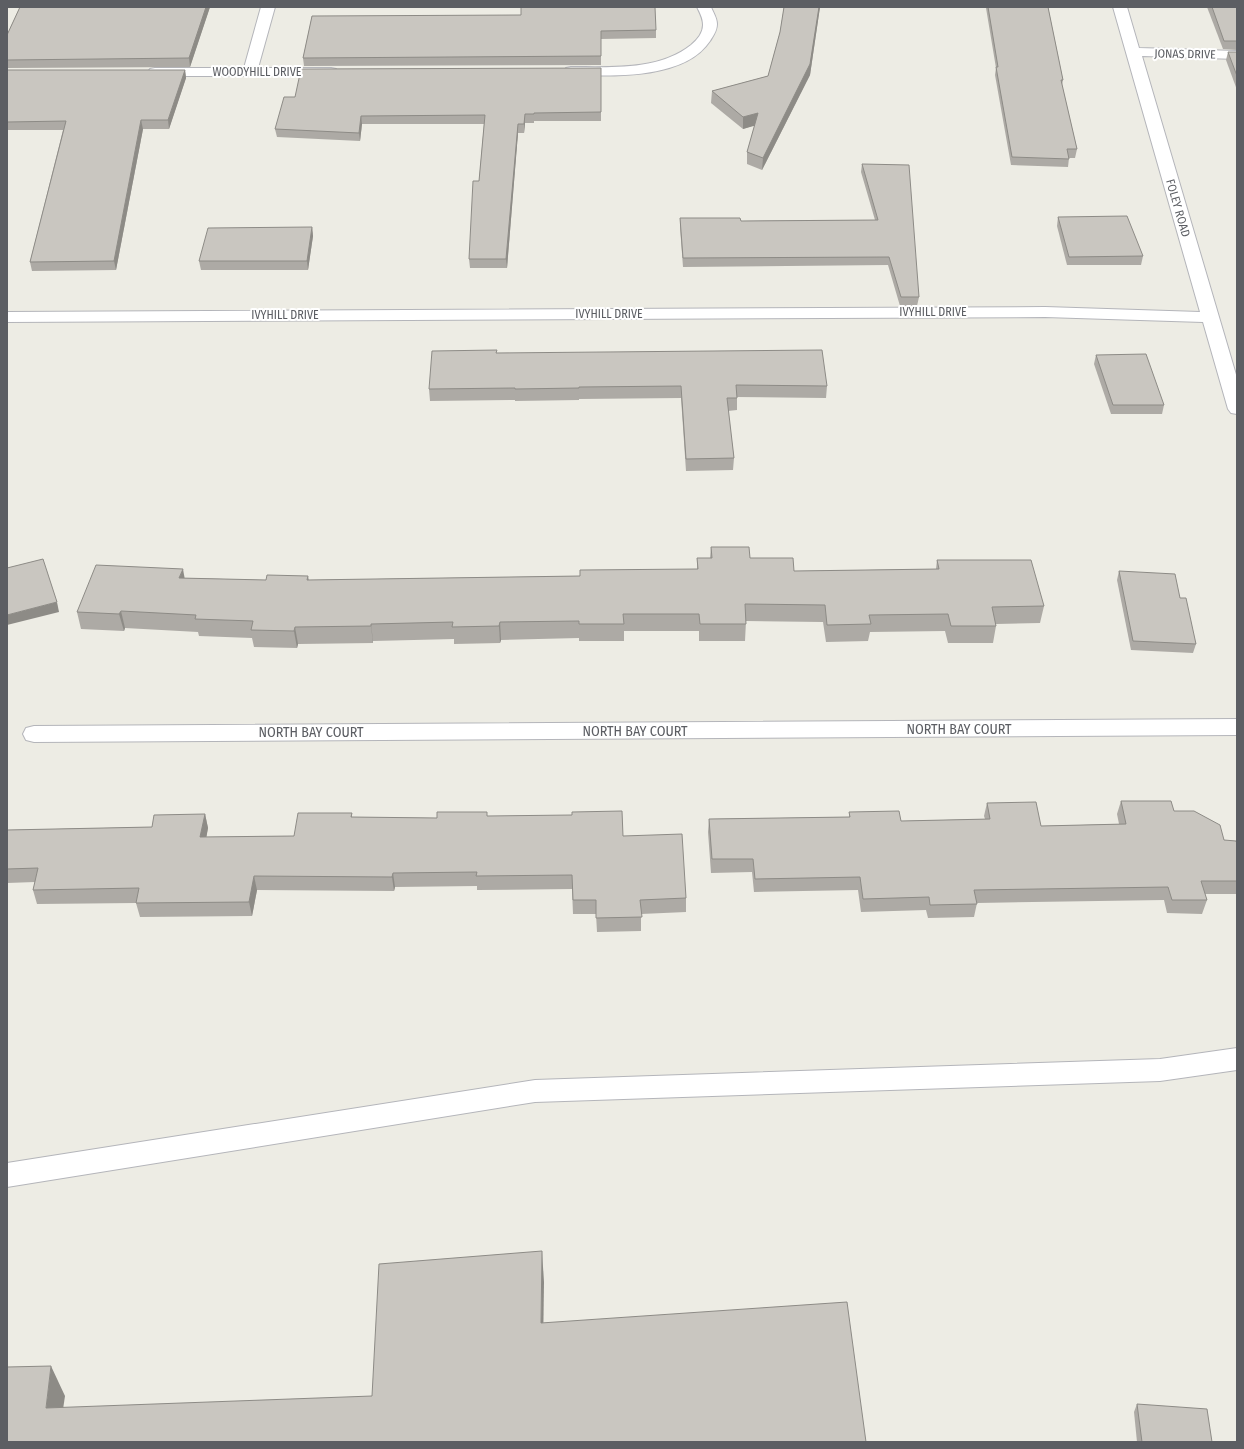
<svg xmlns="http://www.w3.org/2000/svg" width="1244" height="1449" font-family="'Fira Sans Condensed',sans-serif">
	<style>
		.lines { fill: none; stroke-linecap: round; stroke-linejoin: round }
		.minor-casing { stroke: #b4b5ba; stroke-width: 2 }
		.minor { fill: #fff; fill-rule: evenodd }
		.wall { fill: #adaaa5 }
		.shaded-wall { fill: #8d8b86 }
		.building { fill: #c9c6c0; stroke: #8d8b86 }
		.labels { text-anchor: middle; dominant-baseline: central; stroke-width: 4; stroke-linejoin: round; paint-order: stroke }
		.far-street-label { font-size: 12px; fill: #5c5e63; stroke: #fff }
		.street-label { font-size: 14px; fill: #5c5e63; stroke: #fff }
	</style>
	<rect width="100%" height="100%" fill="#edece4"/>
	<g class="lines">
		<defs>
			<g id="minor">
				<polygon points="261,7 275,7 258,68 331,68 336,69 338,72 336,75 331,76 155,76 150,75 148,72 150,69 155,68 244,68"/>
				<path d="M697 7H711C713 12 717 18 717 24 717 31 713 36 710 41 684 80 612 76 571 75L566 74 564 71 566 68 571 67C611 67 658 71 691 45 697 40 703 33 703 25 703 18 700 13 697 7Z"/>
				<polygon points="1113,7 1127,7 1139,48 1237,51 1237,59 1142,56 1237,378 1237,414 1231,413 1228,409 1203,322 1045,317 7,322 7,312 1045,307 1200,312"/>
				<polygon points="1237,719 1237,735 34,742 26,740 23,734 26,728 34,726"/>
				<polygon points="1237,1048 1237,1070 1160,1081 535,1102 7,1187 7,1163 535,1080 1160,1059"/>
			</g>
		</defs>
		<use href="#minor" class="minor-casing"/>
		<use href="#minor" class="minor"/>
	</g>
	<g class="wall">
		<polygon points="20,7 210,7 190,67 7,68 7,35"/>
		<polygon points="784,7 820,7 810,75 762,170 747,164 747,152 755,125 743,129 711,103 712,91 768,76 780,32"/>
		<polygon points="949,7 1048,7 1063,80 1062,85 1077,149 1075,158 1069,158 1068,167 1011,165 995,75 996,68 986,8"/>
		<polygon points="1207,7 1237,7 1237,50 1223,49"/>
		<polygon points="312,16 656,30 656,38 601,39 601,65 304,66 303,58"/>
		<polygon points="1228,52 1237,52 1237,90 1226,60"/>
		<polygon points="601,68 601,121 534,121 534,123 525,123 524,133 518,133 507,268 470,268 469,259 479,181 484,124 362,124 360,141 277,137 275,129 295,97"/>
		<polygon points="7,70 185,70 186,78 169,129 143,129 116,270 32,271 30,262 63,130 7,130"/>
		<polygon points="862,164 919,297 917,306 900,306 888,265 683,267 680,227 680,218 741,221 875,220 861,172"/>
		<polygon points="1058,217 1143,256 1141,265 1067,265 1057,226"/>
		<polygon points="312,227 313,236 308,270 201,270 199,261"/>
		<polygon points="497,353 827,386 826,398 737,397 737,410 728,411 734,458 733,470 686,471 681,398 579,399 579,400 515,401 515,400 430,401 429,389"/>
		<polygon points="1096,355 1164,405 1162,414 1111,414 1094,364"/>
		<polygon points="711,547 794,571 936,569 937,560 1044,606 1040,623 996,624 996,626 993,643 948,643 945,631 870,632 868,641 826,642 823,622 746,621 745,641 699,641 699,631 624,631 624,641 579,641 579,638 501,640 500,643 454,644 454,639 373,641 373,643 298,644 297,648 254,647 252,638 199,636 198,632 125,628 124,631 81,629 77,612 185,578 266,580 308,576 309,580 580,576 697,569 697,558 710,558"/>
		<polygon points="1119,571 1180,598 1196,644 1193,653 1131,650 1117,580"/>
		<polygon points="1121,801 1174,811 1224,840 1237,844 1237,894 1205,894 1207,900 1202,914 1167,913 1164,900 977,903 974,917 928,918 926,910 861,912 858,890 754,892 752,872 711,873 708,832 709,819 849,817 849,812 901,821 985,819 984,816 987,803 1041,826 1119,824 1117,814"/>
		<polygon points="352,813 352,817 437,818 487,816 623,836 686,898 686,912 641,914 641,931 597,932 596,914 573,914 572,889 477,890 477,886 395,887 394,891 257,890 252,916 140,917 136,903 37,904 33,890 35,882 7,883 7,830 152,827 205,814 208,828 206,837 294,836"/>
		<polygon points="1137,1404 1212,1442 1137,1442 1134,1412"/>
	</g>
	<g class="shaded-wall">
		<polygon points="206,7 210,7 190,67 189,58"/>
		<polygon points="819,7 820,7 810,75 762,170 763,158"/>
		<polygon points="185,70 186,78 169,129 168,120"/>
		<polygon points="758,113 757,125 743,129 743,117"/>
		<polygon points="525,114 525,123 524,133 524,124"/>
		<polygon points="361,116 362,124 360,141 359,133"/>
		<polygon points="141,120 143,129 116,270 114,261"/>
		<polygon points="518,124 518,133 507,268 506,259"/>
		<polygon points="312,227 313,236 308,270 307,261"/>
		<polygon points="183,569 186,586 179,578"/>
		<polygon points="57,602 59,612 7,625 7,615"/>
		<polygon points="121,611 125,628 124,631 119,614"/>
		<polygon points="500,622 501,640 500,643 499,626"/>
		<polygon points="371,624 373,641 373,643 371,626"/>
		<polygon points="295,627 298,644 297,648 294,631"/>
		<polygon points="205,814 208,828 204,851 200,837"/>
		<polygon points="393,873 395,887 394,891 392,877"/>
		<polygon points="254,876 257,890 252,916 249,902"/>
		<polygon points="542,1251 544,1282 543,1353 541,1323"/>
		<polygon points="51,1366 65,1396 59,1436 46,1408"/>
	</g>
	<g class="building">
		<polygon points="20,7 206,7 189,58 7,60 7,35"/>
		<polygon points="521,7 655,7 656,30 601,31 601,56 303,58 312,16 521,15"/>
		<polygon points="784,7 819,7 810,64 763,158 747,152 758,113 743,117 712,91 768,76 780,32"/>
		<polygon points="988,7 1048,7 1063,80 1061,80 1077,149 1067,149 1069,159 1012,157 996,67 998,67"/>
		<polygon points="1212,7 1237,7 1237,41 1224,41"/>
		<polygon points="1228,52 1237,52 1237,76"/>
		<polygon points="601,68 601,112 534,113 534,114 525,114 524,124 518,124 506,259 469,259 473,181 479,181 485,115 361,116 359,133 275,129 284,97 295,97 301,69"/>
		<polygon points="7,70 185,70 168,120 141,120 114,261 30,262 66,121 7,122"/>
		<polygon points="862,164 909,165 919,297 901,297 889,257 683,258 680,218 740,218 741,221 878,220"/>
		<polygon points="1127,216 1143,256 1069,257 1058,217"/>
		<polygon points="312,227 307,261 199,261 208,228"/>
		<polygon points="497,350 496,353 822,350 827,386 736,385 737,398 727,398 734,458 686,459 681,386 579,387 579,388 515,389 515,388 429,389 432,351"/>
		<polygon points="1146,354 1164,405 1113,405 1096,355"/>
		<polygon points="711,547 749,547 750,558 793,558 794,571 939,569 937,560 1031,560 1044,606 992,607 996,626 951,626 948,614 869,615 871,624 827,625 825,605 745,604 746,624 700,624 699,614 623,614 624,624 579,624 579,621 500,622 499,626 452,627 453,622 371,624 371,626 295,627 294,631 251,630 253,621 195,619 196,615 121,611 119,614 77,612 96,565 183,569 179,578 266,580 267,575 308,576 307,580 580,576 580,570 698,569 697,558 712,558"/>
		<polygon points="43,559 57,602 7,615 7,568"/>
		<polygon points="1119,571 1175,574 1180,598 1186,598 1196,644 1133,641"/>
		<polygon points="1121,801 1171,801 1174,811 1194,811 1220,825 1224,840 1236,841 1237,844 1237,881 1201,881 1207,900 1172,900 1168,887 974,890 977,904 930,905 929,897 863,899 860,877 755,879 753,859 712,859 709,819 850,817 849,812 899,811 901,821 990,819 987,803 1036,802 1041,826 1126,824"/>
		<polygon points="622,811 623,836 682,834 686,898 640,900 642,917 596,918 596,900 573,900 572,875 476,876 477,872 393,873 392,877 254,876 249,902 136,903 139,888 33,890 38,868 7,869 7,830 152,827 154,815 205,814 200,837 294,836 298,813 352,813 351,817 437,818 437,812 487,812 487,816 572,815 572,812"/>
		<polygon points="542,1251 541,1323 847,1302 866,1442 7,1442 7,1367 51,1366 46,1408 372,1396 379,1264"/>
		<polygon points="1137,1404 1207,1409 1212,1442 1142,1442"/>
	</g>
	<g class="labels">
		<g class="far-street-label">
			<text transform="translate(1185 54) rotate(1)">JONAS DRIVE</text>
			<text x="257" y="72">WOODYHILL DRIVE</text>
			<text transform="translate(1178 208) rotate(74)">FOLEY ROAD</text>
			<text x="933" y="312">IVYHILL DRIVE</text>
			<text x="609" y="314">IVYHILL DRIVE</text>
			<text x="285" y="315">IVYHILL DRIVE</text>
		</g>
		<g class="street-label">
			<text x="959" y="729">NORTH BAY COURT</text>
			<text x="635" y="731">NORTH BAY COURT</text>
			<text x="311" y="732">NORTH BAY COURT</text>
		</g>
	</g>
	<rect width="1244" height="1449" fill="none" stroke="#5c5e63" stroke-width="16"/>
</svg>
